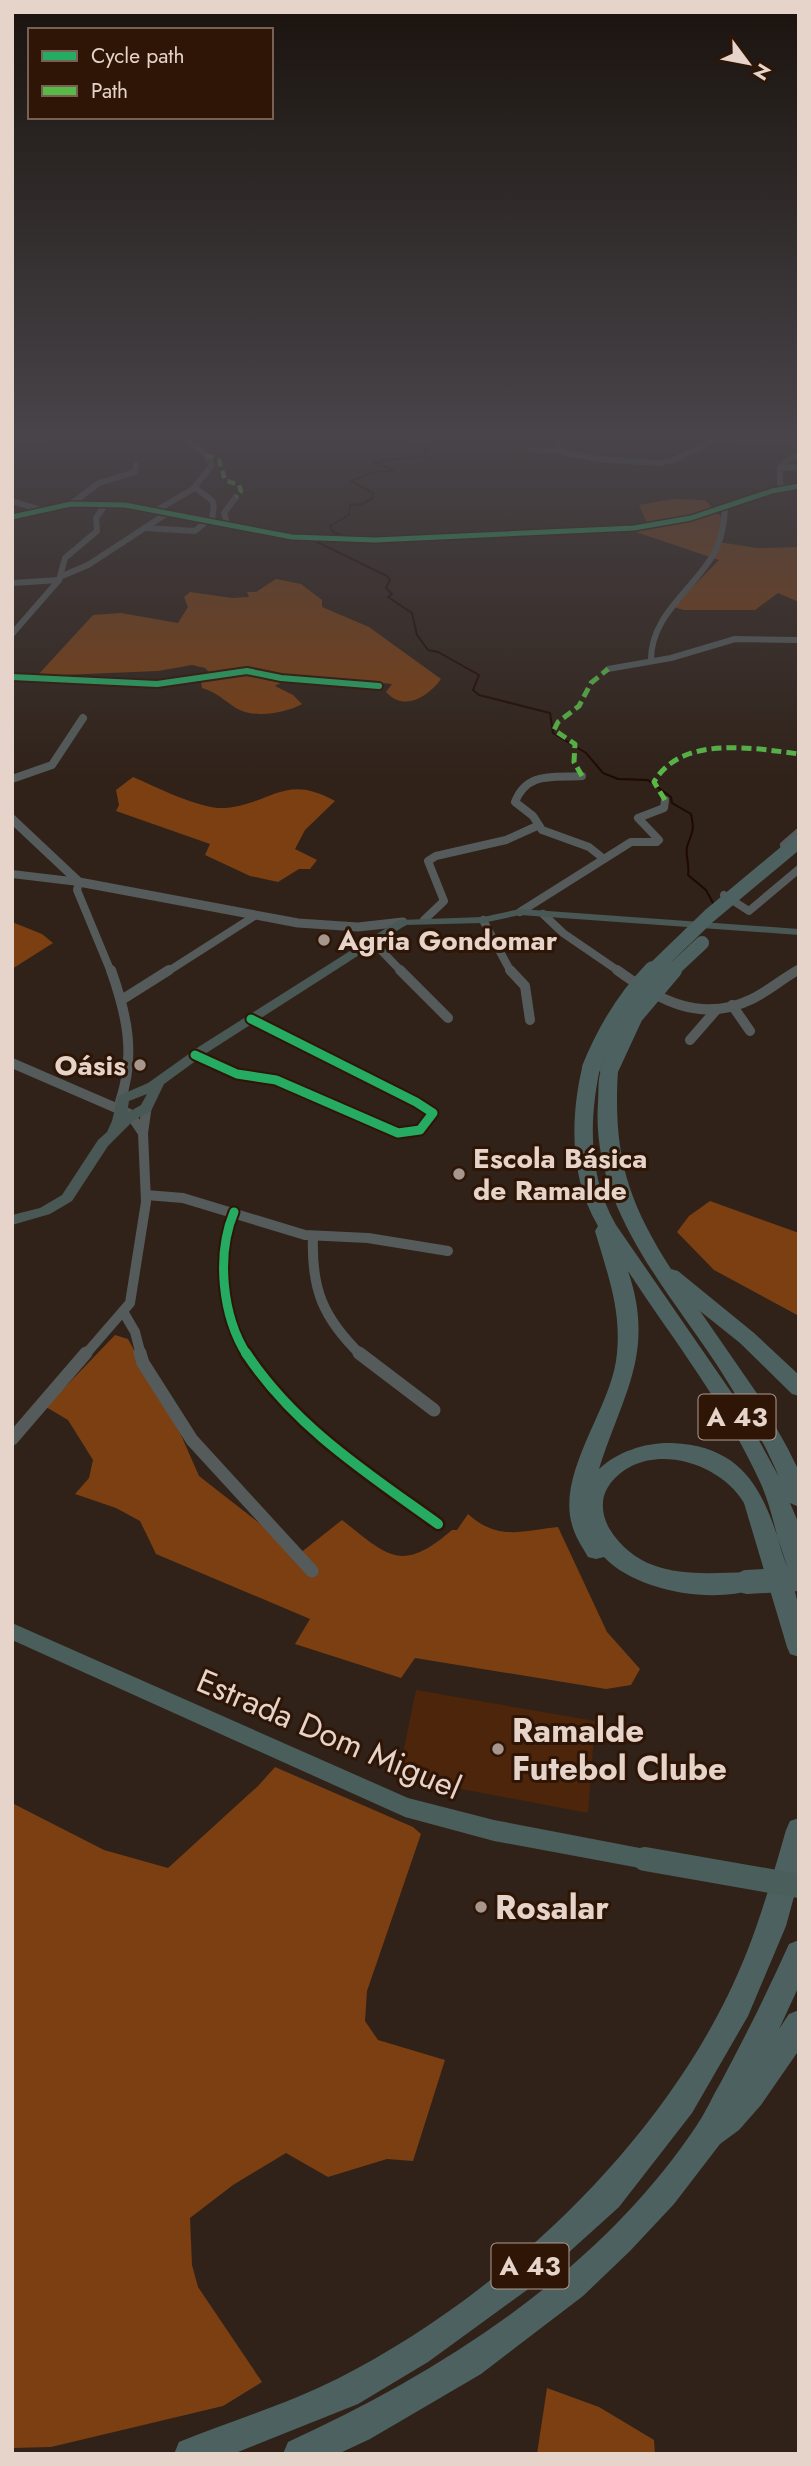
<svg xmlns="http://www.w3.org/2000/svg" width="811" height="2466" font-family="Jost,sans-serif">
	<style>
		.green { fill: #4d250b }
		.forest { fill: #7b3f12 }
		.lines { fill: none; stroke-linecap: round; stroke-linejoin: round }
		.stream { stroke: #1f0902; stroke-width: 2 }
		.minor-far3 { stroke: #545b5a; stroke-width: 6 }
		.minor-far2 { stroke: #545b5a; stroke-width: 8 }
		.minor-far1 { stroke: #545b5a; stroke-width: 10 }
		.minor { stroke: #545b5a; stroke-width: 13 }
		.tertiary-far1 { stroke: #545b5a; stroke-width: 7 }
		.tertiary { stroke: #545b5a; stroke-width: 9 }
		.secondary { fill: #495755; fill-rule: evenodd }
		.primary { fill: #4a5e5b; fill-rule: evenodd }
		.motorway { fill: #4d6260; fill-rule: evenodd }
		.primary-bridge { stroke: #4a5e5b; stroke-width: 24 }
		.motorway-bridge-far2 { stroke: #4d6260; stroke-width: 14 }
		.motorway-bridge-far1 { stroke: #4d6260; stroke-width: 18 }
		.motorway-bridge { stroke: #4d6260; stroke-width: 24 }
		.quiet-far1 { stroke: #58b947; stroke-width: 4.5; stroke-dasharray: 8 4.5; stroke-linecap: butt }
		.quiet { stroke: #58b947; stroke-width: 5; stroke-dasharray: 10 5; stroke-linecap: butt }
		.cycleway-far3-casing { stroke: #2e1506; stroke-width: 8 }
		.cycleway-far2-casing { stroke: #2e1506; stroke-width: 10 }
		.cycleway-far1-casing { stroke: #2e1506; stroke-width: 13 }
		.cycleway-casing { stroke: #2e1506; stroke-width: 15 }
		.cycleway-far3 { stroke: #26ab63; stroke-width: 5 }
		.cycleway-far2 { stroke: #26ab63; stroke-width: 6 }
		.cycleway-far1 { stroke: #26ab63; stroke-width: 9 }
		.cycleway { stroke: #26ab63; stroke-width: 10 }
		.poi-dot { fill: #a6968c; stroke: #2e1506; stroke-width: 2.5 }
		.labels { text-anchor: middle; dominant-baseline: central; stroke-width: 6; stroke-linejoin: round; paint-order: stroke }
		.shield { fill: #2e1506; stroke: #af9b8f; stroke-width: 2 }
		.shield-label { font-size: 26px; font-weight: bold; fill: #e6d4ca }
		.poi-label { font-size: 28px; font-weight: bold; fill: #e6d4ca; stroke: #2e1506; text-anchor: start }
		.near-poi-label { font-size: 33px; font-weight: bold; fill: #e6d4ca; stroke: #2e1506; text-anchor: start }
		.near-street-label { font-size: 33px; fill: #e6d4ca; stroke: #2e1506 }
	</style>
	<rect width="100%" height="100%" fill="#302219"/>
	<polygon class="green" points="416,1690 595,1721 588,1813 398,1777"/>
	<g class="forest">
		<polygon points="672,499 705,500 722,518 719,542 757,548 799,547 799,602 778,593 755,610 684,610 673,607 719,560 633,531 650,529 639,505"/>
		<path d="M276 579 301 584 322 600V607L369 627 441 679C428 697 404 712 386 692L392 684C361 682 301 670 275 686L293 695 302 704C286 713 253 719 236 708 223 700 217 692 202 688L201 682 211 674 205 668 192 665 158 671 37 676 93 615 121 613 178 623 188 607 184 597 190 592 232 598 249 597 247 592H256Z"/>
		<path d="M133 777C157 787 200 810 226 808 273 803 285 773 335 801L305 830 295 849 317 860 310 869H299L278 882 250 876 205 855 210 844 116 811 119 805 116 790Z"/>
		<polygon points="12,922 42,934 53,943 12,969"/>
		<polygon points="710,1201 799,1233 799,1316 714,1270 677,1232 689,1216"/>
		<path d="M115 1335 128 1339 181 1435 199 1476 299 1554 342 1520C388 1556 401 1574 452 1530H457L468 1514C498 1541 521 1531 558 1527L607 1632 640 1669 631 1685 606 1689 415 1658 401 1678 295 1644 310 1619 156 1554 140 1521 116 1508 75 1494 89 1478 93 1460 68 1420 46 1407Z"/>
		<polygon points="275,1767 413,1827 421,1834 367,1991 365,2021 378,2040 445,2060 413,2161 387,2159 328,2177 286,2153 233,2185 190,2218 192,2265 198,2287 262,2382 223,2406 51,2447 12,2448 12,1803 104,1850 168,1868 258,1786"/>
		<polygon points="547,2388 599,2407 654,2440 655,2454 537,2454"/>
	</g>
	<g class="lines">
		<g class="stream">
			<polyline points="337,536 341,535 333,532 330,526 349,515 350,505 362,504 373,498 373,493 351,481 373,472 395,471 374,462 425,456 429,449 410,445 417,441 410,434"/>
			<path d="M317 542 387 576 390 580 386 588 392 594 388 597 412 613 417 635 428 650 438 652 479 675 473 690 479 695 550 713 553 733 586 753 603 773 618 779 648 780 671 797 672 803 691 814C695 833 692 830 687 847 685 855 690 865 688 875L706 890 714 905"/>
		</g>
		<g class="minor-far3">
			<polyline points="555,434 561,452 598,459 659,463 674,460 716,439 799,444"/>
			<polyline points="12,440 87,434"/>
			<polyline points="530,449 558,451"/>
			<polyline points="780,468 799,467"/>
			<path d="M195 487C211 503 218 494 211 522"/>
			<polyline points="784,488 780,484 780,468 789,459 799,456"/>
			<polyline points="12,501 38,509"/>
			<polyline points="71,504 99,483 135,472 136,464"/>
			<polyline points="157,510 193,489 212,465 206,455 181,434"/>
			<polyline points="227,523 224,513 236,497"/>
			<polyline points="145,528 195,531 207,521"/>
			<polyline points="62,576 88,565 166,514"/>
			<polyline points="12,583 59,580"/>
			<polyline points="12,634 59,580 65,558 97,531 96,518 105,505"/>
			<path d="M651 661C650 616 692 591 713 555 722 539 724 524 725 507"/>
			<polyline points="608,669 671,658 735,639 799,640"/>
		</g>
		<g class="minor-far2">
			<polyline points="12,677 157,684 247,671 281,678 379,686"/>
			<path d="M582 776C553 778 527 771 515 802L533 816 542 830 589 847 604 859"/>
			<polyline points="12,779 52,765 83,718"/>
			<polyline points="784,845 799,832"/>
			<polyline points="12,874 79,882 77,890 111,972"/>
			<polyline points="724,895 749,911 799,869"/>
			<polyline points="520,912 631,842 657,842 659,840 638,818 664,808 665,800"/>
			<polyline points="543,914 563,933 620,972"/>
			<polyline points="424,920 444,901 428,861 436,856 506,840 537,826"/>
			<polyline points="483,920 511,972"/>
			<polyline points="372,941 402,972"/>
			<polyline points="167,972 253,917"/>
			<polyline points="795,972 799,969"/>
		</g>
		<g class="minor-far1">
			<path d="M111 970C127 1015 136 1055 120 1102"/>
			<polyline points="400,970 448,1018"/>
			<polyline points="510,970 525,986 530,1020"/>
			<path d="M617 970C658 1000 701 1024 752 999 768 991 782 979 798 970"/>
			<polyline points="123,999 169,970"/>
			<polyline points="732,1005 750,1031"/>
			<polyline points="690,1040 717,1009"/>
			<polyline points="195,1055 237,1074 276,1080 398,1133 420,1130 433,1113 416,1102 251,1019"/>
			<polyline points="12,1063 130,1114 143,1133"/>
			<polyline points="146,1195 183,1198 305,1235 368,1238 448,1251"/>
			<path d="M234 1212C216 1255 222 1316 247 1355"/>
			<path d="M313 1236C311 1289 323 1318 361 1355"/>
			<polyline points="124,1313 135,1332 141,1355"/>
			<polyline points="85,1355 130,1303 146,1202 143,1133 147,1105"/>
		</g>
		<g class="minor">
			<polyline points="140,1353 143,1363 192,1440 312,1571"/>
			<path d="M246 1353C295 1427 367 1473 438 1524"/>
			<polyline points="359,1353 434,1410"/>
			<polyline points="12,1439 86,1353"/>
		</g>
		<polyline class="tertiary-far1" points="12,517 71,504 125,505 292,537 375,540 634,528 691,518 772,491 799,486"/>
		<polyline class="tertiary" points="12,819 79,882 298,923 358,927 403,922"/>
		<path class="secondary" d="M520 909 799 929V935L520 915 483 923 406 925 208 1052 164 1084 151 1111 134 1120 108 1146 72 1201 50 1214 12 1225V1215L40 1208 62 1195 98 1140 107 1132 112 1121 118 1096 148 1083 200 1046 399 920 483 917ZM147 1094 141 1105 127 1113 129 1101Z"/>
		<polygon class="primary" points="12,1623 408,1798 494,1820 645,1849 653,1852 656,1859 653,1866 645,1869 494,1841 405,1817 12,1640"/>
		<g class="motorway">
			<path d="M591 1063 600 1068C589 1120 588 1177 616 1225L738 1402 779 1477C762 1437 740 1401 717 1365 664 1285 591 1205 598 1103 599 1091 597 1076 603 1066H615L618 1070C613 1152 626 1199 671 1269L678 1271 754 1333 799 1375V1396L792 1394 740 1343 700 1311 756 1392 787 1447 799 1471V1507L790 1503 799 1524V1578L791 1575C777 1547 774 1513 761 1484 727 1408 674 1341 628 1271 656 1353 622 1395 599 1469 618 1451 647 1442 672 1443 742 1446 763 1489 781 1548 787 1566 794 1585 798 1604 802 1621 799 1641 799 1657L790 1654 787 1647 744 1503C719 1460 641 1438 608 1487 600 1499 602 1516 609 1528 640 1579 694 1574 747 1572L755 1575 759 1582 755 1589C711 1604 636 1591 604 1557L596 1559 588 1557C583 1548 576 1538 573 1528 555 1476 608 1413 616 1361 623 1313 608 1276 595 1231L598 1226C570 1178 570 1121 582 1068Z"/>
			<path d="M799 1818V1878L786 1926 748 2016 692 2113 619 2207 527 2290 428 2362 358 2404 233 2454H174L179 2442C231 2421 287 2404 337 2379 495 2299 650 2155 728 1995 754 1942 770 1886 786 1830L790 1821Z"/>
			<path d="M799 1940V1986L779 2029 789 2014 799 2010V2050L761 2105 739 2130 720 2144 674 2204 630 2251 583 2296 481 2374 370 2439 338 2454H283L288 2442C443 2371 598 2272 695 2128 705 2114 712 2097 721 2082 745 2037 768 1991 789 1944Z"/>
		</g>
		<polyline class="primary-bridge" points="645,1859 799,1886"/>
		<g class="motorway-bridge-far2">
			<polyline points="651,972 709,916 799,841"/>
			<polyline points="671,972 702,943"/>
		</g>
		<g class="motorway-bridge-far1">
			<path d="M591 1068C606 1031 625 999 653 970"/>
			<polyline points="609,1070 634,1016 673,970"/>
		</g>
		<polyline class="motorway-bridge" points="747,1582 799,1579"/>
		<g class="quiet-far1">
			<polyline points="206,455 219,460 225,480 239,485 241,491 236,497"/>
			<polyline points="606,671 608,669"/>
		</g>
		<g class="quiet">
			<polyline points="582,776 574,762 575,744 554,730 558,722 579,706 591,683 608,669"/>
			<path d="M665 800 654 782C681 735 753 748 799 754"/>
		</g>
		<defs>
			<polyline id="cycleway-far3" points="12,517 71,504 125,505 292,537 375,540 634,528 691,518 772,491 799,486"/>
			<polyline id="cycleway-far2" points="12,677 157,684 247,671 281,678 379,686"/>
			<g id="cycleway-far1">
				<polyline points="195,1055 237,1074 276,1080 398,1133 420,1130 433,1113 416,1102 251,1019"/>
				<path d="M234 1212C216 1255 222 1316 247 1355"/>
			</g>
			<path id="cycleway" d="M246 1353C295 1427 367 1473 438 1524"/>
		</defs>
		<use href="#cycleway-far3" class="cycleway-far3-casing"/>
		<use href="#cycleway-far2" class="cycleway-far2-casing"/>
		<use href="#cycleway-far1" class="cycleway-far1-casing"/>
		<use href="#cycleway" class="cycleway-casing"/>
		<use href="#cycleway-far3" class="cycleway-far3"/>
		<use href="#cycleway-far2" class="cycleway-far2"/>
		<use href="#cycleway-far1" class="cycleway-far1"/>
		<use href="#cycleway" class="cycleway"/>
	</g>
	<linearGradient id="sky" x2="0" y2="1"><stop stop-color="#1a130e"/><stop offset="0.56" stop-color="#484449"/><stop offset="1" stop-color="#484449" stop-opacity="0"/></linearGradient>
	<rect width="811" height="779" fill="url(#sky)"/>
	<g class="poi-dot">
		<circle cx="324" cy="940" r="7"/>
		<circle cx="140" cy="1065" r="7"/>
		<circle cx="459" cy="1174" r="7"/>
		<circle cx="498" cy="1749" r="7"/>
		<circle cx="481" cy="1907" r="7"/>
	</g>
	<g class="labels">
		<g class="shield">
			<rect x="698.5" y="1394.5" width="77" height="45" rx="5"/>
			<rect x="491.5" y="2243.5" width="77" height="45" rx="5"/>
		</g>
		<g class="shield-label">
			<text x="737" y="1417">A 43</text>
			<text x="530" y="2266">A 43</text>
		</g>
		<g class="poi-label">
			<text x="338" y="940">Agria Gondomar</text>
			<text x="126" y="1065" text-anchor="end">Oásis</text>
			<text x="473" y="1158">Escola Básica<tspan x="473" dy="32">de Ramalde</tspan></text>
		</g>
		<g class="near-poi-label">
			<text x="512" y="1730">Ramalde<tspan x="512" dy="38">Futebol Clube</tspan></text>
			<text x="495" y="1907">Rosalar</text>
		</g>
		<g class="near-street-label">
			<text transform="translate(329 1734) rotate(23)">Estrada Dom Miguel</text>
		</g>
	</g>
	<rect width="811" height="2466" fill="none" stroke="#e6d4ca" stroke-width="28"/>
	<rect x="28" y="28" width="245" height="91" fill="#2e1506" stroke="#786154" stroke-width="2"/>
	<rect x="42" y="51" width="35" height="10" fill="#26ab63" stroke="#786154" stroke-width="2"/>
	<text x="91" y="63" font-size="21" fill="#e6d4ca">Cycle path</text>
	<rect x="42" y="86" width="35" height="10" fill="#58b947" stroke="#786154" stroke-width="2"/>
	<text x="91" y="98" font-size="21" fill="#e6d4ca">Path</text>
	<g transform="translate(748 63) rotate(122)" stroke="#2e1506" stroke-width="5" paint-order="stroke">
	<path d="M0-5L12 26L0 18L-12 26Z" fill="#e6d4ca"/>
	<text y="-10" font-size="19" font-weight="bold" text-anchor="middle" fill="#e6d4ca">N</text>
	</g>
</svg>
